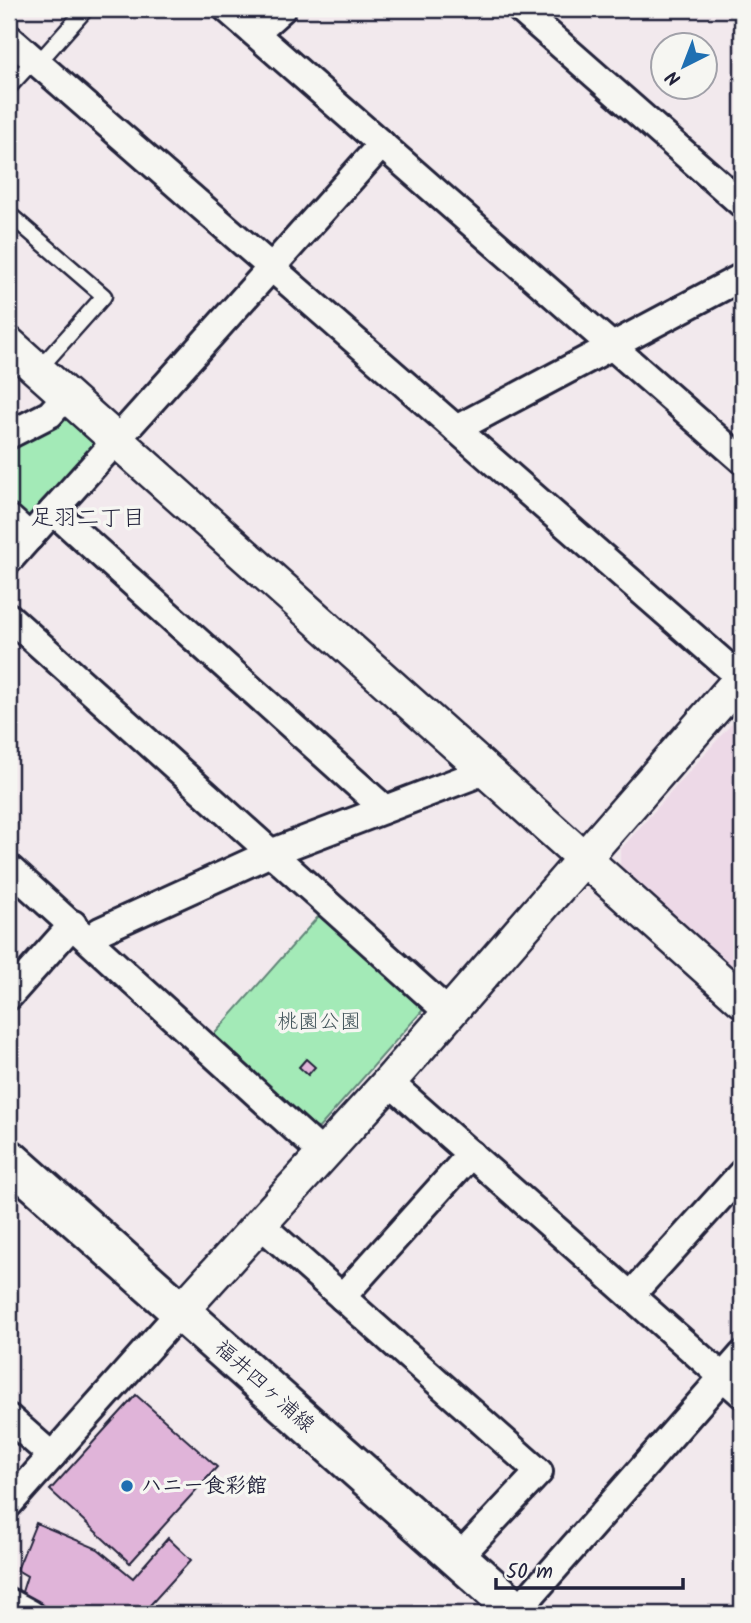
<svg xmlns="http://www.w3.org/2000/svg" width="751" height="1623" font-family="Kalam,'Klee One',sans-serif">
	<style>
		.built { fill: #edd9e7 }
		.green { fill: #a3eab7; stroke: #628679; stroke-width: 2 }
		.building { fill: #e0b4d9; stroke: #22223b; stroke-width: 2 }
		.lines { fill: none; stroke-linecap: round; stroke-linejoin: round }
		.service-casing { stroke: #22223b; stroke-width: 19 }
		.minor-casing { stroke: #22223b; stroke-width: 32 }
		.tertiary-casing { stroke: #22223b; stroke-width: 38 }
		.primary-casing { stroke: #22223b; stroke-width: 44 }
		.service { stroke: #f6f6f2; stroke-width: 14 }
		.minor { stroke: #f6f6f2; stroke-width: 26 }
		.tertiary { stroke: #f6f6f2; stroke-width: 33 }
		.primary { stroke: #f6f6f2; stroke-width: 38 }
		.poi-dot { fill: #1f6fb2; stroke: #f6f6f2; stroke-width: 2.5 }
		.labels { text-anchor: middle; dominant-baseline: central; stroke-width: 7; stroke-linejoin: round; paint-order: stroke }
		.park-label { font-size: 21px; fill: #42545a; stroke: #f6f6f2 }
		.street-label { font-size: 21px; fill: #22223b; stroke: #f6f6f2 }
		.poi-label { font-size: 21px; font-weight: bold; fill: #22223b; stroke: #f6f6f2; text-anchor: start }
		.neighbourhood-label { font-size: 23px; fill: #22223b; stroke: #f6f6f2 }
	</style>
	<rect width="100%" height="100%" fill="#f2e9ed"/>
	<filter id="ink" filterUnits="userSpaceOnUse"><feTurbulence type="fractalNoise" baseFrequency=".0143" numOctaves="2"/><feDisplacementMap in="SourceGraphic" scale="14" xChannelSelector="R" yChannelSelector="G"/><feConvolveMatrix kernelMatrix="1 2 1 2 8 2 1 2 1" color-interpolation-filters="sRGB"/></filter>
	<g filter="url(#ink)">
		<polygon class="built" points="742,712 742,985 620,875 620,850"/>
		<g class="green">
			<polygon points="65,410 95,435 92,455 30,527 9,508 9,439"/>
			<polygon points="325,909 421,996 422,1011 319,1128 310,1127 209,1040"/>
		</g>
		<g class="building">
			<polygon points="306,1059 315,1067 308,1075 299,1067"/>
			<polygon points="136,1395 217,1467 130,1563 50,1490"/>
			<polygon points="36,1523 98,1549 133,1578 168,1538 191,1560 142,1614 62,1614 21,1595 27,1576 17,1570"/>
		</g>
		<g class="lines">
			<defs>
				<g id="service">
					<polyline points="38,63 86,9"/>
					<polyline points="9,87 34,60"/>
					<polyline points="9,214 104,296 38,370"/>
				</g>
				<g id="minor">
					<polyline points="227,9 742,460"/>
					<polyline points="520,9 742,204"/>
					<polyline points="255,33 282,9"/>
					<polyline points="9,38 742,679"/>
					<polyline points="456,429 742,277"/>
					<polyline points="9,435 50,414 67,395"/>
					<polyline points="53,511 379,804 382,810"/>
					<polyline points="9,518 30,537"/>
					<polyline points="9,560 382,144"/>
					<polyline points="9,617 449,1013"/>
					<polyline points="9,868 323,1154"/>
					<polyline points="93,941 100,931 273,852 472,776 482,764"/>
					<polyline points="9,996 73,924"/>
					<polyline points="389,1082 742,1394"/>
					<polyline points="261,1225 539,1472 457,1559"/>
					<polyline points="631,1295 742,1173"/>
					<polyline points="342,1297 471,1154"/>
					<polyline points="9,1418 52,1456"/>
					<polyline points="9,1504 180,1312"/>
					<polyline points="9,1602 31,1614"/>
					<polyline points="517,1611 742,1355"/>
				</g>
				<g id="tertiary">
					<polyline points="9,344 742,1000"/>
					<polyline points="180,1312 389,1082 742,677"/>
				</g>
				<polyline id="primary" points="9,1159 521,1614"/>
			</defs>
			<use href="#service" class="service-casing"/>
			<use href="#minor" class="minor-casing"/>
			<use href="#tertiary" class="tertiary-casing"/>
			<use href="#primary" class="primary-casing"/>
			<use href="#service" class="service"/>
			<use href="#minor" class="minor"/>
			<use href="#tertiary" class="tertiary"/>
			<use href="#primary" class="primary"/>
		</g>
	</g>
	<circle class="poi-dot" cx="127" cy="1486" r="7"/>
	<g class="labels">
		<g class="park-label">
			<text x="319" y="1022">桃園公園</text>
		</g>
		<g class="street-label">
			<text transform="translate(264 1387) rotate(42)">福井四ヶ浦線</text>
		</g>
		<g class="poi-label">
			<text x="141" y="1486">ハニー食彩館</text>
		</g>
		<g class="neighbourhood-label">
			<text x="88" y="519">足羽二丁目</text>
		</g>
	</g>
	<rect width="751" height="1623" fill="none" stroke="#f6f6f2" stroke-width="35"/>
	<rect x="18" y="18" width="716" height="1588" fill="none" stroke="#22223b" stroke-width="2.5" filter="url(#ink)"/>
	<g transform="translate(684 66) rotate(222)"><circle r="33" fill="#f6f6f2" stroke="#a1a1a9" stroke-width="2"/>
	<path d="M0-5L12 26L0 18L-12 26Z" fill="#1f6fb2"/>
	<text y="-10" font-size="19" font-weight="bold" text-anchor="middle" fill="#22223b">N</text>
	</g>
	<path d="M496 1578v10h187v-10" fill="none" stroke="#22223b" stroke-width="3.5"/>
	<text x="506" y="1578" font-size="21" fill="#22223b" stroke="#f6f6f2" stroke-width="5" paint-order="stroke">50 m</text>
</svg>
